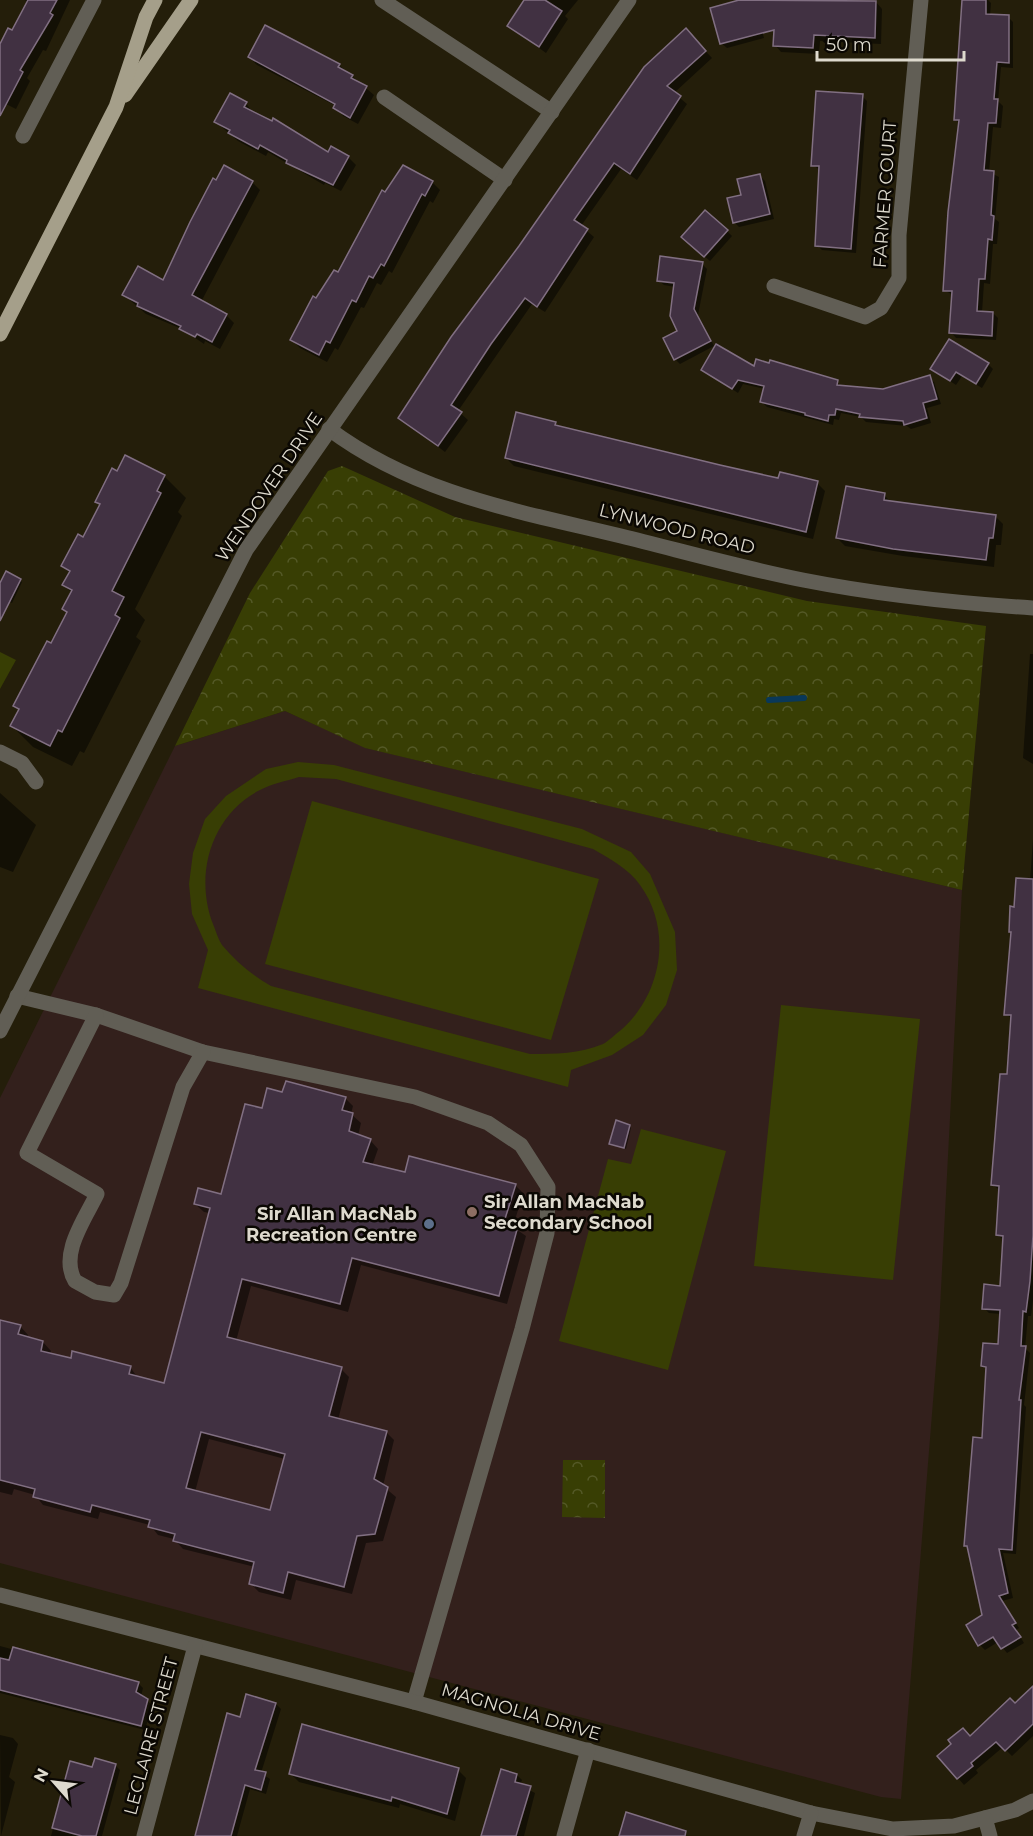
<svg xmlns="http://www.w3.org/2000/svg" width="1033" height="1836" font-family="Montserrat,sans-serif">
	<style>
		.education { fill: #33201c }
		.park { fill: url(#park-crowns) }
		.garden { fill: #383e04; fill-rule: evenodd }
		.shadow { fill: #0007; fill-rule: evenodd }
		.lines { fill: none; stroke-linecap: round; stroke-linejoin: round }
		.stream { stroke: #093859; stroke-width: 6 }
		.building { fill: #413142; stroke: #816f82; stroke-width: 1.5; fill-rule: evenodd }
		.minor { stroke: #615e55; stroke-width: 15 }
		.major { stroke: #a59f8a; stroke-width: 15 }
		.education-dot { fill: #8d6e63; stroke: #0b0803; stroke-width: 2 }
		.service-dot { fill: #5c6f8a; stroke: #0b0803; stroke-width: 2 }
		.labels { text-anchor: middle; dominant-baseline: central; stroke-width: 5; stroke-linejoin: round; paint-order: stroke }
		.street-label { font-size: 18px; fill: #dedace; stroke: #0b0803 }
		.poi-label { font-size: 18px; font-weight: bold; fill: #dedace; stroke: #0b0803; text-anchor: start }
	</style>
	<defs>
		<pattern id="park-crowns" width="20" height="18" patternUnits="userSpaceOnUse" patternTransform="scale(1.5)"><rect width="20" height="18" fill="#383e04"/><path d="M2 6a3 3 0 1 1 6 0M12 15a3 3 0 1 1 6 0" fill="none" stroke="#545927"/></pattern>
	</defs>
	<rect width="100%" height="100%" fill="#241e0a"/>
	<polygon class="education" points="285,711 366,748 962,890 939,1327 901,1799 881,1797 0,1563 0,1098 175,746"/>
	<g class="park">
		<polygon points="342,466 455,517 807,601 986,626 962,890 365,748 285,711 175,746 250,593 328,471"/>
		<polygon points="563,1460 605,1460 605,1518 562,1517"/>
	</g>
	<g class="garden">
		<polygon points="0,652 16,660 0,689"/>
		<path d="M298 762 334 765 582 829 631 852 650 874 675 932 677 970 666 1005 643 1035 612 1055 571 1070 568 1087 198 988 208 950 192 914 189 884 193 853 205 819 226 796 266 769ZM299 777 336 779 593 849C610 859 629 869 640 885 673 930 662 994 621 1030 615 1034 609 1041 603 1044 579 1054 556 1054 530 1054L271 986C252 975 236 962 222 945 218 939 216 931 213 924 194 875 211 815 260 790 271 784 286 781 299 777Z"/>
		<polygon points="312,801 599,879 551,1040 265,964"/>
		<polygon points="781,1005 920,1019 893,1280 754,1266"/>
		<polygon points="641,1129 726,1151 668,1370 559,1341 608,1159 631,1164"/>
	</g>
	<g class="shadow">
		<polygon points="25,0 70,0 46,51 43,50 27,78 30,81 16,109 0,101 0,47 12,32 28,3"/>
		<polygon points="526,0 578,0 565,16 568,19 546,53 509,26"/>
		<polygon points="744,0 752,0 755,4 764,38 727,48 721,43 712,9"/>
		<polygon points="777,0 876,2 882,9 881,44 820,41 819,54 781,52 775,45"/>
		<polygon points="964,0 988,0 991,3 990,16 1008,17 1013,22 1013,68 1001,67 998,101 1003,106 1001,128 993,127 989,172 999,177 995,219 999,222 997,244 993,244 990,284 984,283 982,312 993,313 998,318 996,340 956,338 951,332 953,295 944,290 960,124 955,119"/>
		<polygon points="692,37 712,58 674,93 687,104 637,180 621,169 581,226 594,237 545,312 532,304 458,411 468,420 445,452 400,418"/>
		<polygon points="249,57 339,65 374,95 358,124 343,116 336,106 257,65"/>
		<polygon points="862,96 867,101 856,253 822,250 817,245 821,171 813,165"/>
		<polygon points="246,103 253,113 329,154 348,157 356,165 341,191 325,183 324,185 268,152 266,156 238,141 216,122"/>
		<polygon points="760,176 765,181 774,219 739,227 734,222 743,196"/>
		<polygon points="217,182 252,182 260,190 201,302 226,315 234,323 220,349 205,341 204,344 182,329 146,314 124,295 164,282"/>
		<polygon points="432,182 440,190 433,203 430,201 392,273 389,271 381,285 377,283 364,308 361,307 338,350 335,348 327,362 300,348 292,340 317,300 339,274 386,194"/>
		<polygon points="727,231 732,236 710,261 688,242"/>
		<polygon points="702,264 707,269 698,315 714,346 680,364 675,359 679,332 675,287 664,285 658,280"/>
		<polygon points="988,364 993,369 982,388 962,376 956,385 932,369"/>
		<polygon points="755,369 837,382 842,387 883,390 929,377 934,382 941,404 927,408 931,423 911,429 907,426 866,422 861,417 841,413 839,420 834,419 833,425 767,407 762,402 765,389 743,384 738,393 703,370"/>
		<polygon points="555,423 559,427 779,480 817,483 825,491 813,539 514,466 506,458"/>
		<polygon points="118,473 164,476 186,498 178,512 182,516 135,609 145,620 136,637 141,641 84,753 80,751 72,766 33,747 12,726 20,711 15,706 68,613 64,609 72,593 64,585 70,573 63,566 84,539 101,506 97,502"/>
		<polygon points="884,495 892,503 995,516 1003,524 1001,545 996,545 994,567 903,556 845,546 837,538"/>
		<polygon points="20,580 22,582 12,603 0,597 0,587"/>
		<polygon points="1030,654 1033,654 1033,764 1023,758"/>
		<polygon points="0,793 36,825 13,872 0,867"/>
		<polygon points="1033,840 1033,1300 1031,1316 1028,1316 1025,1348 1030,1353 1024,1405 1026,1407 1016,1554 1003,1553 1013,1598 1002,1601 1019,1628 1016,1630 1024,1643 1007,1653 998,1642 985,1650 980,1645 984,1616 970,1550 965,1546 984,1439 987,1370 983,1366 999,1346 1001,1314 989,1313 984,1308 1001,1287 1004,1240 997,1235 1000,1190 992,1185 1008,1076 1012,1019 1006,1014 1013,934 1010,932 1015,908 1030,880"/>
		<path d="M284 1094 345 1098 353 1106 351 1114 361 1123 358 1136 370 1140 378 1149 372 1166 406 1174 515 1185 523 1193 513 1227 526 1236 507 1304 361 1265 348 1312 251 1286 236 1341 341 1369 349 1377 338 1420 386 1432 394 1440 383 1486 396 1497 383 1541 366 1543 352 1594 296 1580 291 1600 259 1592 250 1583 255 1567 183 1549 174 1539 158 1535 150 1525 100 1512 98 1519 43 1505 35 1495 14 1489 12 1495 0 1492V1321L20 1326 28 1335 27 1338 43 1342 51 1351 50 1354 72 1360 130 1367 138 1378 165 1385 210 1213 204 1212 195 1204 222 1196 263 1110ZM209 1439 285 1459 271 1512 195 1492Z"/>
		<polygon points="629,1126 631,1128 626,1149 613,1145 611,1143"/>
		<polygon points="0,1646 138,1683 143,1688 141,1696 152,1705 145,1730 0,1693"/>
		<polygon points="1033,1688 1033,1736 1012,1756 1003,1747 976,1770 978,1773 964,1785 958,1778 971,1738 1015,1705"/>
		<polygon points="276,1704 281,1709 261,1773 270,1779 266,1794 250,1789 237,1836 196,1836 242,1719"/>
		<polygon points="0,1735 13,1738 18,1744 9,1777 15,1782 1,1836"/>
		<polygon points="71,1763 93,1769 115,1765 120,1770 102,1836 51,1836"/>
		<polygon points="458,1770 466,1778 455,1821 400,1804 399,1808 299,1782 291,1774"/>
		<polygon points="517,1775 522,1780 520,1785 535,1793 524,1836 481,1836"/>
	</g>
	<g class="lines">
		<polyline class="stream" points="769,700 804,698"/>
	</g>
	<g class="building">
		<polygon points="28,0 57,0 50,13 53,15 20,70 23,72 0,116 0,44 8,28 12,30"/>
		<polygon points="524,0 545,0 562,11 539,47 507,26"/>
		<polygon points="739,0 876,1 875,38 814,35 813,48 773,46 774,30 720,44 710,8"/>
		<polygon points="962,0 986,0 986,14 1009,15 1009,63 997,62 994,99 998,99 996,123 988,123 984,170 994,171 991,215 994,216 992,240 988,239 985,279 979,279 977,311 993,312 992,336 949,333 952,291 943,291 948,212 959,120 954,120"/>
		<polygon points="265,25 340,64 338,67 353,75 351,78 367,86 350,118 333,108 335,104 248,57"/>
		<polygon points="686,28 706,51 667,86 681,96 630,174 614,163 574,220 588,229 537,307 525,298 491,344 451,405 462,412 438,446 398,418 451,337 519,246 644,67"/>
		<polygon points="816,91 863,94 851,249 815,246 819,166 811,166"/>
		<polygon points="230,93 247,102 244,107 272,121 273,118 328,152 331,146 349,156 333,185 286,163 287,160 260,145 258,149 228,133 230,130 214,122"/>
		<polygon points="224,165 253,181 192,295 227,314 212,342 197,334 195,337 179,329 181,326 137,306 138,303 122,295 138,266 163,280 190,222 213,178 216,180"/>
		<polygon points="403,165 433,181 425,196 422,194 384,266 381,264 373,278 369,276 356,302 352,300 330,343 326,341 319,355 290,340 313,296 316,298 334,270 338,272 382,190 385,192"/>
		<polygon points="760,174 770,214 733,223 727,198 741,195 737,179"/>
		<polygon points="705,210 728,230 704,257 681,237"/>
		<polygon points="660,256 703,262 694,309 711,341 674,360 663,338 677,331 670,316 674,283 657,281"/>
		<polygon points="949,339 989,363 976,384 956,372 950,381 930,369"/>
		<polygon points="716,344 754,366 756,359 769,363 770,360 838,380 837,385 883,389 930,375 937,399 923,403 927,418 904,425 903,421 859,417 860,414 836,409 835,415 829,415 828,421 805,415 805,413 760,402 764,386 738,380 732,389 701,370"/>
		<polygon points="516,412 556,422 555,425 720,465 778,478 780,472 818,481 806,532 505,458"/>
		<polygon points="125,455 165,475 157,491 161,493 112,591 124,597 115,615 120,618 62,732 58,730 50,746 10,726 19,709 13,706 47,641 51,643 67,612 62,609 72,590 62,585 70,571 61,566 78,534 83,537 100,504 95,502 112,468 117,471"/>
		<polygon points="846,486 885,493 884,500 996,515 993,538 989,538 986,560 893,549 836,538"/>
		<polygon points="6,571 21,579 0,621 0,583"/>
		<polygon points="1016,878 1033,879 1033,1235 1030,1281 1026,1312 1023,1311 1021,1346 1026,1346 1019,1400 1021,1400 1012,1550 999,1549 1008,1593 999,1596 1016,1623 1012,1625 1021,1637 1001,1649 993,1637 978,1646 966,1625 982,1615 967,1546 964,1546 973,1437 982,1438 986,1367 981,1366 983,1343 998,1344 1000,1310 982,1309 984,1284 1000,1286 1003,1236 996,1235 999,1186 991,1185 1000,1074 1007,1074 1011,1015 1004,1015 1011,932 1009,932 1010,906 1014,907"/>
		<path d="M286 1081 346 1097 342 1110 353 1113 349 1131 371 1139 363 1162 405 1172 409 1156 516 1184 504 1222 518 1226 499 1296 352 1258 340 1304 242 1279 227 1337 342 1367 329 1416 387 1431 374 1479 388 1487 375 1534 357 1536 344 1587 288 1572 283 1593 249 1584 254 1562 173 1541 175 1534 148 1527 150 1520 92 1505 90 1512 33 1497 35 1489 0 1480V1320L21 1325 18 1334 43 1341 41 1351 71 1358 72 1351 131 1366 129 1374 164 1383 210 1208 194 1204 198 1188 221 1194 245 1104 262 1108 267 1088 282 1092ZM201 1432 285 1454 270 1510 186 1488Z"/>
		<polygon points="616,1120 630,1125 624,1148 609,1144"/>
		<polygon points="13,1647 139,1682 136,1692 148,1699 141,1726 0,1690 0,1658 9,1660"/>
		<polygon points="1033,1686 1033,1724 1005,1751 996,1742 971,1763 973,1766 957,1779 937,1756 951,1744 948,1740 963,1728 970,1736 1010,1698 1015,1703"/>
		<polygon points="246,1694 276,1703 255,1770 266,1772 261,1790 245,1785 231,1836 195,1836 227,1713 240,1717"/>
		<polygon points="302,1724 459,1768 447,1814 392,1797 391,1801 289,1774"/>
		<polygon points="95,1758 116,1764 96,1836 82,1836 52,1828 70,1761 92,1767"/>
		<polygon points="501,1769 517,1774 515,1782 531,1786 516,1836 481,1836"/>
		<polygon points="626,1812 686,1831 685,1836 619,1836"/>
	</g>
	<g class="lines">
		<g class="minor">
			<polyline points="382,0 552,112"/>
			<polyline points="384,97 505,180"/>
			<polyline points="23,136 94,0"/>
			<polyline points="774,286 865,317 881,308 899,278 899,235 921,0"/>
			<path d="M329 429C416 494 518 511 621 536 682 551 742 568 803 580 879 595 956 603 1033 608"/>
			<polyline points="0,752 22,763 36,782"/>
			<polyline points="17,996 96,1015 203,1052 415,1097 488,1123 521,1145 548,1187 547,1233 522,1329 414,1702"/>
			<path d="M96 1015 27 1153 97 1194C85 1219 59 1254 75 1281L95 1292 114 1295 121 1283 183 1087 203 1052"/>
			<polyline points="0,1031 246,550 629,0"/>
			<polyline points="0,1595 414,1702 811,1813 893,1829 954,1826 1015,1810 1033,1801"/>
			<polyline points="985,1818 990,1836"/>
			<polyline points="144,1836 195,1646"/>
			<polyline points="564,1836 588,1750"/>
			<polyline points="804,1836 811,1813"/>
		</g>
		<g class="major">
			<polyline points="125,95 191,0"/>
			<polyline points="0,334 116,107 146,17 155,0"/>
		</g>
	</g>
	<circle class="education-dot" cx="472" cy="1212" r="6"/>
	<circle class="service-dot" cx="429" cy="1224" r="6"/>
	<g class="labels">
		<g class="street-label">
			<text transform="translate(885 194) rotate(-86)">FARMER COURT</text>
			<text transform="translate(269 487) rotate(-56)">WENDOVER DRIVE</text>
			<text transform="translate(677 529) rotate(14)">LYNWOOD ROAD</text>
			<text transform="translate(521 1712) rotate(16)">MAGNOLIA DRIVE</text>
			<text transform="translate(151 1736) rotate(-75)">LECLAIRE STREET</text>
		</g>
		<g class="poi-label">
			<text x="484" y="1202">Sir Allan MacNab<tspan x="484" dy="21">Secondary School</tspan></text>
			<text x="417" y="1214" text-anchor="end">Sir Allan MacNab<tspan x="417" dy="21">Recreation Centre</tspan></text>
		</g>
	</g>
	<g transform="translate(54 1782) rotate(298)" stroke="#0b0803" stroke-width="4.5" paint-order="stroke">
	<path d="M0-4.5L10 22L0 15L-10 22Z" fill="#dedace"/>
	<text y="-9" font-size="16" font-weight="bold" text-anchor="middle" fill="#dedace">N</text>
	</g>
	<path d="M817 51v9h147v-9" fill="none" stroke="#dedace" stroke-width="3"/>
	<text x="826" y="51" font-size="18" fill="#dedace" stroke="#0b0803" stroke-width="4.5" paint-order="stroke">50 m</text>
</svg>
